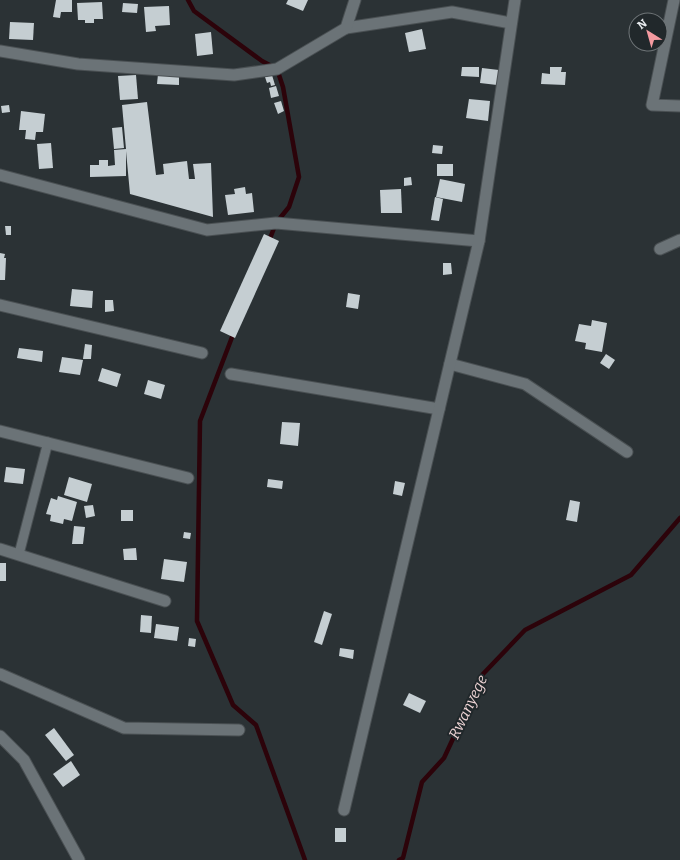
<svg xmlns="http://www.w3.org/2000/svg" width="680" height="860" font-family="Bitter,serif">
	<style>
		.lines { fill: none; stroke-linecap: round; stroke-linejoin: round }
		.stream { stroke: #2c030a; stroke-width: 4.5 }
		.building { fill: #c5ced2 }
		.service-casing { stroke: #4a5053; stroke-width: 11 }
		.minor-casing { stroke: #4a5053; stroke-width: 13 }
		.service { stroke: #6b7377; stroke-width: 9 }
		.minor { stroke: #6b7377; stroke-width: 11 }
		.labels { text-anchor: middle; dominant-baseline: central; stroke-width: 4; stroke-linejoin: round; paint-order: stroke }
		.water-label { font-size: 15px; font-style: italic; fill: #efd5d6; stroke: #21282b }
	</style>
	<rect width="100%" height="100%" fill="#2b3235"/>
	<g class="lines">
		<g class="stream">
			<polyline points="188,0 194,11 262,61 277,69 283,87 299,177 289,207 276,223 269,241"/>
			<polyline points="234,332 200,421 197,621 233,705 256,725 305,860"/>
			<polyline points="399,860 403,858 422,782 444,758 483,674 525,630 631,575 680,518"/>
		</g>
	</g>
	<g class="building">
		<polygon points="56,0 72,0 72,12 61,12 60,18 53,17"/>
		<polygon points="288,0 308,0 303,11 286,4"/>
		<polygon points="102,2 103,19 94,19 94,23 85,23 85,20 78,20 77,3"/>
		<polygon points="123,3 138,4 137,13 122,12"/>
		<polygon points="169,6 170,25 155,26 156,31 146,32 144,7"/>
		<polygon points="10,22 34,23 33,40 9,39"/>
		<polygon points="422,29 426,49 409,52 405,33"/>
		<polygon points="211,32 213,54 197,56 195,34"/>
		<polygon points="462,67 479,67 479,77 461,76"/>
		<polygon points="550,67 562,67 561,72 566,72 565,85 541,84 542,73 550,74"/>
		<polygon points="482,68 499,70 497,85 480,83"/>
		<polygon points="158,74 179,75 179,85 157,84"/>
		<polygon points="136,75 138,99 120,100 118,76"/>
		<polygon points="272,75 275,85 271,86 270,82 267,83 265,77"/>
		<polygon points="276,86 279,96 271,98 269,88"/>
		<polygon points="469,99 490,101 488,121 466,118"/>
		<polygon points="281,101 284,111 278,114 274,103"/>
		<polygon points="147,102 156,175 164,174 163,164 187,161 189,179 195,179 193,164 211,163 213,217 130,194 126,151 126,176 90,177 90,165 99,165 99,160 108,160 108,166 115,165 114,150 126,149 122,105"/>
		<polygon points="9,105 10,112 2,113 1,106"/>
		<polygon points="21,111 45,114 43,132 36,132 35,140 25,139 26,130 19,130"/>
		<polygon points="122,127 124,148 114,149 112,128"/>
		<polygon points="51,143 53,168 39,169 37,144"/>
		<polygon points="433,145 443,146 442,154 432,153"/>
		<rect x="437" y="164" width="16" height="12"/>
		<polygon points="411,177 412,185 404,186 404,178"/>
		<polygon points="440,179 465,184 462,202 436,197"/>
		<polygon points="245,187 246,194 252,193 254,212 228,215 225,195 235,194 234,189"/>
		<polygon points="401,189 402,213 381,213 380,190"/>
		<polygon points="435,197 443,199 439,221 431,220"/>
		<polygon points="5,226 11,226 11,235 6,235"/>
		<polygon points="264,234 279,241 235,338 220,331"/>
		<polygon points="0,253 5,254 4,258 6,258 5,280 0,280"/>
		<polygon points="443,263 451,263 452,274 443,275"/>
		<polygon points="72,289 93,291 92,308 70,306"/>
		<polygon points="348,293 360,295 358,309 346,307"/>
		<polygon points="105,300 113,300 114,311 105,312"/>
		<polygon points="592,320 607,323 602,352 585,349 586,343 575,341 579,324 591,326"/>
		<polygon points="85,344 92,345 91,359 83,359"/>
		<polygon points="19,348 43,351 42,362 17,358"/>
		<polygon points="606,354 615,360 609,369 600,363"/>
		<polygon points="62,357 83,360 80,375 59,372"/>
		<polygon points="102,368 121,374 117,387 98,381"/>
		<polygon points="148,380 165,385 161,399 144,394"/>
		<polygon points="282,422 300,423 298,446 280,444"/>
		<polygon points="6,467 25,469 23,484 4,482"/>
		<polygon points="69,477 92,484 87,502 64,495"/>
		<polygon points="268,479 283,481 282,489 267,487"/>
		<polygon points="395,481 405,483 402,496 393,494"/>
		<polygon points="58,496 77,502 72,521 64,519 63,524 50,521 51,515 46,514 51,498 57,500"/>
		<polygon points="570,500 580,502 577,522 566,520"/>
		<polygon points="93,505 95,516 86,518 84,506"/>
		<rect x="121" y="510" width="12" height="11"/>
		<polygon points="74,526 85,527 83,544 72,544"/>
		<polygon points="184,532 191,533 190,539 183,538"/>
		<polygon points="136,548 137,560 124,560 123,549"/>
		<polygon points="164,559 187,562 184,582 161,579"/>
		<rect x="0" y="563" width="6" height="18"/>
		<polygon points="324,611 332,614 322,645 314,642"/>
		<polygon points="141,615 152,616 151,633 140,632"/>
		<polygon points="156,624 179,627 177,641 154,638"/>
		<polygon points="189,638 196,639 195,647 188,646"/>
		<polygon points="340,648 354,650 353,659 339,656"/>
		<polygon points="409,693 426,701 420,713 403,705"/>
		<polygon points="54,728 74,755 66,761 45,735"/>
		<polygon points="71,761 80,775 63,787 53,774"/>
		<rect x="335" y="828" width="11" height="14"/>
	</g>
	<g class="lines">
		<defs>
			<polyline id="service" points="19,554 48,442"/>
			<g id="minor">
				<polyline points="674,0 652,105 680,106"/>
				<polyline points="346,28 452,12 511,23"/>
				<polyline points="0,51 78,64 234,75 277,69 346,28 355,0"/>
				<polyline points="0,175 207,230 276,223 479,241"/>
				<polyline points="660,249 680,240"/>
				<polyline points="0,305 202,353"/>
				<polyline points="450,364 525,384 627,452"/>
				<polyline points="231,374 439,409"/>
				<polyline points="0,431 188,478"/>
				<polyline points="0,549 165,601"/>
				<polyline points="0,674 124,728 239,730"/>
				<polyline points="0,736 24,760 79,860"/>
				<polyline points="344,810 479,241 515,0"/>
			</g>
		</defs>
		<use href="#service" class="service-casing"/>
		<use href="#minor" class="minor-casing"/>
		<use href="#service" class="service"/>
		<use href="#minor" class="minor"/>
	</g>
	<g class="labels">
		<g class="water-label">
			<text transform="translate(468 707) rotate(-64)">Rwanyege</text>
		</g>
	</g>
	<g transform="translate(648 32) rotate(323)"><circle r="19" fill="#21282b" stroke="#6f7578"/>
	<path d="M0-3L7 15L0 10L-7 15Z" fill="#f49aa0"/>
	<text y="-6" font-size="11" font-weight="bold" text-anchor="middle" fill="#e5e9ec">N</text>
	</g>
</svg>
